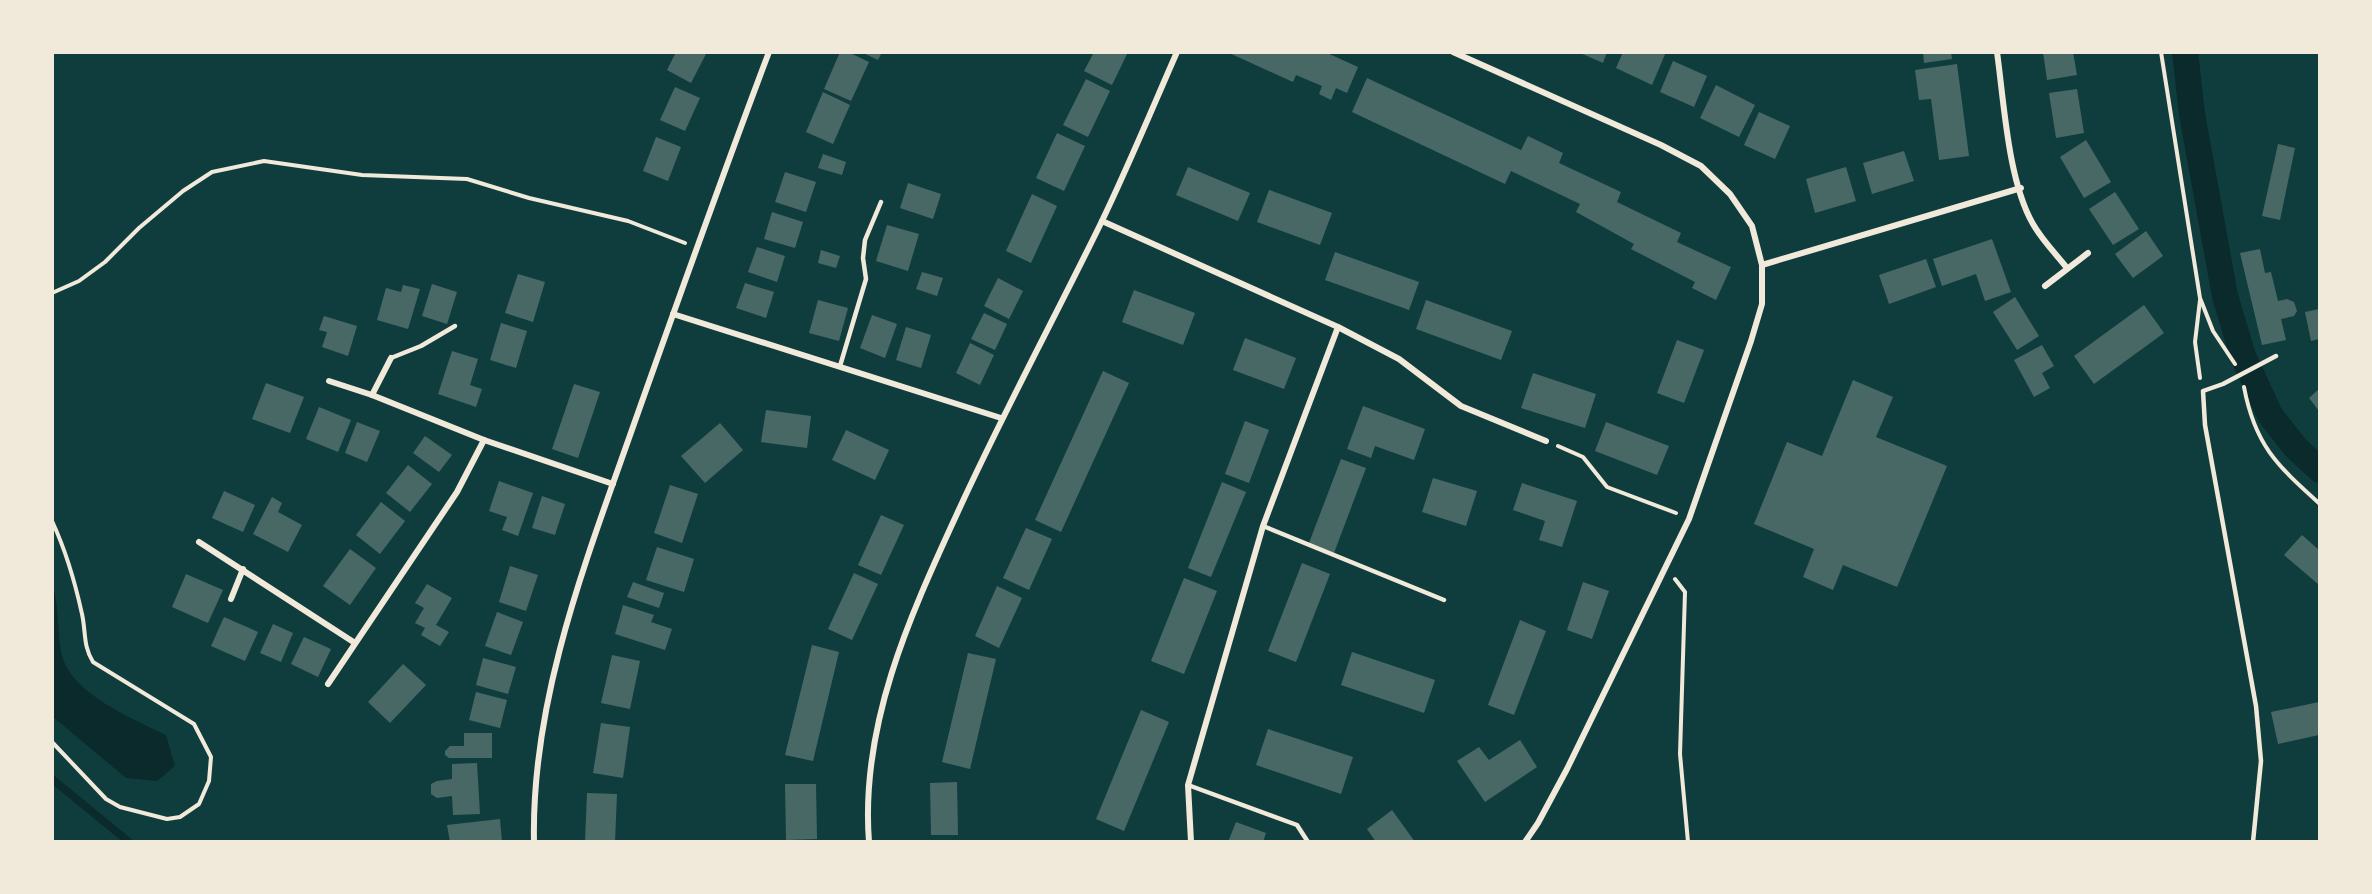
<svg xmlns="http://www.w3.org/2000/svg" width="2372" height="894" font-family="'Alegreya Sans',sans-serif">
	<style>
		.water { fill: #0a2a2b }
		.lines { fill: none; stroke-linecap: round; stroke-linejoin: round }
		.stream { stroke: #0a2a2b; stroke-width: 8 }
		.canal { stroke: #0a2a2b; stroke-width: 26 }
		.building { fill: #486865 }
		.path { stroke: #f1e9da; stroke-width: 4 }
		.service { stroke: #f1e9da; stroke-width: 4.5 }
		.minor { stroke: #f1e9da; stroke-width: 6 }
	</style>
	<rect width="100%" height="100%" fill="#0f3d3e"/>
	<path class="water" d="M52 582C59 604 57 628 61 651 68 693 132 718 166 735L175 766 157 781 126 778 53 717Z"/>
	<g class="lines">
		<polyline class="stream" points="52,779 129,842"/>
		<polyline class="canal" points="2185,52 2192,114 2225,296 2243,356 2270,415 2296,448 2320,470"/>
	</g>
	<g class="building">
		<polygon points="707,52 691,83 667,70 676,52"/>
		<polygon points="840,52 848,52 869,62 851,101 824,89"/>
		<polygon points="861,52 882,52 878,60"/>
		<polygon points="1094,52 1128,52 1112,85 1084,71"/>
		<polygon points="1227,52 1325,52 1358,67 1347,93 1336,88 1331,100 1319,94 1322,86 1296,75 1293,82"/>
		<polygon points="1578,52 1607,52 1603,63"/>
		<polygon points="1623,52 1666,52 1652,85 1616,68"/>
		<polygon points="1923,52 1951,52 1952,59 1924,63"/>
		<polygon points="2043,52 2073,52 2077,75 2047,80"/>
		<polygon points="1673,61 1707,76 1694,107 1660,92"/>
		<polygon points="1957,64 1969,156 1939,160 1931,99 1919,100 1915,70"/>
		<polygon points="1367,78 1521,150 1528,136 1563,153 1559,163 1621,192 1617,202 1681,233 1677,242 1731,267 1716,300 1692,288 1695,282 1631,249 1634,244 1576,212 1580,204 1511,171 1505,184 1352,112"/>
		<polygon points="1086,79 1110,91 1088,137 1063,125"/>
		<polygon points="1716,85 1755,105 1739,137 1700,118"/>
		<polygon points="675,87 700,98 685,131 660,120"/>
		<polygon points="2077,89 2084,133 2056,138 2049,93"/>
		<polygon points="823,92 850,105 833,144 806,132"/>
		<polygon points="1759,112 1790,126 1775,159 1744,145"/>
		<polygon points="1057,133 1085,146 1064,191 1036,178"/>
		<polygon points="656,137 681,147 668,181 643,171"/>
		<polygon points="2086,140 2111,182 2084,198 2060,157"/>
		<polygon points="2278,144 2295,148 2280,220 2262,216"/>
		<polygon points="1904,151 1914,181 1872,194 1863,163"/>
		<polygon points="823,154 846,162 842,175 818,168"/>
		<polygon points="1188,167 1250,193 1238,221 1176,195"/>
		<polygon points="1846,167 1856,201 1815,213 1806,179"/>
		<polygon points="785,172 816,182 806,212 775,202"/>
		<polygon points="908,183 941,194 933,219 900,208"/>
		<polygon points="1269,190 1332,213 1320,245 1257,222"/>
		<polygon points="2115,192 2139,229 2113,245 2089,209"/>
		<polygon points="1032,194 1057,206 1031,263 1006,251"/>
		<polygon points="772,212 803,222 795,248 764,239"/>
		<polygon points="887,225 919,234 908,271 876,261"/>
		<polygon points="2146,231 2163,256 2133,278 2115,254"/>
		<polygon points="1992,239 2011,292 1985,301 1976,274 1942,286 1933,259"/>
		<polygon points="757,247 785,256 777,282 748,272"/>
		<polygon points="2260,249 2265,273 2271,272 2278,301 2287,299 2294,302 2297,311 2294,316 2281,319 2286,340 2262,345 2240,253"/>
		<polygon points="821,250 840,256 836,268 818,263"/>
		<polygon points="1335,252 1419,282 1409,310 1325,280"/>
		<polygon points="1926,259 1936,287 1889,304 1879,275"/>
		<polygon points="922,272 943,278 937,296 916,289"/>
		<polygon points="518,274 545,282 533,322 505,313"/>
		<polygon points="998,278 1023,291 1009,319 984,306"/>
		<polygon points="745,283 774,292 766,318 736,308"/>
		<polygon points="432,284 457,292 447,324 422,316"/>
		<polygon points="403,285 420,289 408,329 377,320 386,288 401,292"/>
		<polygon points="1134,290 1195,313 1183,345 1122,322"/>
		<polygon points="2015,297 2039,336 2017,350 1993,312"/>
		<polygon points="818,300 848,308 839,341 809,333"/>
		<polygon points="1426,300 1512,331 1501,360 1416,329"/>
		<polygon points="2144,305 2164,333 2094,384 2074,356"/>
		<polygon points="2319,309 2319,339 2311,341 2305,312"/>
		<polygon points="984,313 1007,324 995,350 971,339"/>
		<polygon points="872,315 897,324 885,358 860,348"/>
		<polygon points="324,316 357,326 348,356 322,347 327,332 319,330"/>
		<polygon points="501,323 527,331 516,368 490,360"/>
		<polygon points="906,327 931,335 921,368 896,360"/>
		<polygon points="1245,338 1296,358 1284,389 1233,370"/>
		<polygon points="1677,340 1704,350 1684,403 1657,393"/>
		<polygon points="970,343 994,355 980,385 956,373"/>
		<polygon points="2042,345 2054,366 2042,373 2050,388 2034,397 2014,360"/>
		<polygon points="452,351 478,359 470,385 482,389 476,407 438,394"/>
		<polygon points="1103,371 1129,383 1061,532 1035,520"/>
		<polygon points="1533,373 1596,394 1585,428 1521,408"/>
		<polygon points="1853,380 1893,397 1876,437 1947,466 1897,587 1843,565 1833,590 1803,577 1814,549 1754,524 1787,442 1822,456"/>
		<polygon points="266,383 304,397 290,433 252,419"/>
		<polygon points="574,384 600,392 578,458 552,449"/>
		<polygon points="2319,389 2319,411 2309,398"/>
		<polygon points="1363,406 1425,429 1414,460 1375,446 1371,458 1347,449"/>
		<polygon points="319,407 351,420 338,452 306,439"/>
		<polygon points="766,410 811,416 807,448 761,442"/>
		<polygon points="1245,421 1269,430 1249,483 1225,474"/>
		<polygon points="357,422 380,431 367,462 345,453"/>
		<polygon points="1606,422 1669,446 1657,475 1595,451"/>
		<polygon points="720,423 743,450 705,483 681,456"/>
		<polygon points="846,430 889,450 875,480 832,460"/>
		<polygon points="425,436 452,455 439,472 413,453"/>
		<polygon points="1341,459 1366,468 1334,553 1309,543"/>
		<polygon points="408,465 432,484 410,512 386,493"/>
		<polygon points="1433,478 1477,491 1466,526 1422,512"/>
		<polygon points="499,481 533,493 518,536 502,530 507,517 489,511"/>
		<polygon points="1222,482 1246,492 1211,577 1188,568"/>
		<polygon points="1522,483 1577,501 1562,547 1539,540 1545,521 1513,510"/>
		<polygon points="670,485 698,494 682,543 654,533"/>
		<polygon points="224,491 255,505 243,532 212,518"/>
		<polygon points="542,496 565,504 555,535 532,528"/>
		<polygon points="272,497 282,503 278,512 302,525 288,552 253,534"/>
		<polygon points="381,502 405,521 380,554 356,535"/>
		<polygon points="881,515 904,525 881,575 858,565"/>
		<polygon points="1026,528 1052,539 1029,590 1003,578"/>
		<polygon points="2302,535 2319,550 2318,584 2284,555"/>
		<polygon points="657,547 694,559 684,592 646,580"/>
		<polygon points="350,549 376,568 350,605 323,586"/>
		<polygon points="1302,563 1330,574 1296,662 1268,651"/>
		<polygon points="510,566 538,575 526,611 499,602"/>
		<polygon points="854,573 878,584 852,640 828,629"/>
		<polygon points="186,574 223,590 208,623 172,607"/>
		<polygon points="1184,578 1217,591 1184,674 1151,661"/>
		<polygon points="633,582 664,593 659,608 627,597"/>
		<polygon points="1583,582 1609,591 1592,639 1567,630"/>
		<polygon points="427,584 452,598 436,625 449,632 440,646 421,635 425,628 415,623 424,608 415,603"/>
		<polygon points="997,586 1022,598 999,648 975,636"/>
		<polygon points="623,605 654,615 651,622 672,629 665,650 615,634"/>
		<polygon points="497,612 523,622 511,655 485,646"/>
		<polygon points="224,617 258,632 245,661 211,646"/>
		<polygon points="1520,620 1546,631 1514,715 1488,705"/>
		<polygon points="273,624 293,633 281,662 260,653"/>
		<polygon points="304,637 331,649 318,677 291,664"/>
		<polygon points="812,645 839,652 813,761 785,755"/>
		<polygon points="1352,652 1435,680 1424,713 1341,685"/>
		<polygon points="968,653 996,659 970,769 942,762"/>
		<polygon points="612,655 640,661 630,709 601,703"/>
		<polygon points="483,658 516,667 508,694 476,685"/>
		<polygon points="403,664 426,685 390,723 368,702"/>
		<polygon points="476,692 507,700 500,728 469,720"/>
		<polygon points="2319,702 2319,735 2278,744 2271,712"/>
		<polygon points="1141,710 1169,722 1124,831 1096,819"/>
		<polygon points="601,723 630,727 623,778 593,773"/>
		<polygon points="1268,729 1353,757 1341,794 1256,765"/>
		<polygon points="464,733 492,733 492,758 449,758 445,755 445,751 450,746 464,746"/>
		<polygon points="1520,740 1537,767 1485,802 1457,761 1479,747 1489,760"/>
		<polygon points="477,763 480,814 453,815 452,796 437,798 431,794 431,784 437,781 452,779 452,764"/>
		<polygon points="957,782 958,835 931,835 930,783"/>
		<polygon points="785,784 816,784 817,839 786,840"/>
		<polygon points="587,793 617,794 615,842 585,842"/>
		<polygon points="1392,810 1415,842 1376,842 1367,829"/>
		<polygon points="500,819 502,842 450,842 447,825"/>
		<polygon points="1236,822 1266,833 1263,842 1228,842"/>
	</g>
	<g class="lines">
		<g class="path">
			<polyline points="2161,52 2200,298 2213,331 2235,364"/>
			<polyline points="52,293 79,281 105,262 139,228 183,191 212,172 264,161 362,175 467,179 529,198 628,221 685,243"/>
			<polyline points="2200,300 2195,342 2200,378"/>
			<path d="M2244 387C2255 446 2278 466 2320 504"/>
			<polyline points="1558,446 1583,457 1607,487 1676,513"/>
			<path d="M52 521C66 551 75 582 82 614 86 632 83 646 93 662L194 724 211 757 209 781 199 804 180 817 167 819 120 807 106 799 52 742"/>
			<polyline points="1675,579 1685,592 1680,754 1688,842"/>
		</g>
		<g class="service">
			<polyline points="391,358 421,346 455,326"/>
			<polyline points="840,366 866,279 863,258 865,240 881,202"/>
			<polyline points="1263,526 1444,600"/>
			<polyline points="1188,785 1297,825 1308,842"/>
			<polyline points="2253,842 2261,761 2256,706 2205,425 2203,391 2223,384 2276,356"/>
		</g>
		<g class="minor">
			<polyline points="1453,52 1661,145 1701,166 1730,194 1752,226 1762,265 1762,304 1751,341 1689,519 1567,769 1538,823 1525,842"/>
			<path d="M1997 52C2004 102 2008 181 2033 224 2042 240 2056 254 2067 268"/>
			<polyline points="1102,221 1338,327 1399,359 1461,406 1546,441"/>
			<polyline points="1762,265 2021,188"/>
			<polyline points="2045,286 2088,253"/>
			<polyline points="673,314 1001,418"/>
			<polyline points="329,381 372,395 484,440 613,484"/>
			<polyline points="372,395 391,358"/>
			<polyline points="199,542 355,643"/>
			<polyline points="231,599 243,569"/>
			<polyline points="328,684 457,492 484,440"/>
			<path d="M534 842C531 698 587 558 634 424 678 300 722 176 769 52"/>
			<path d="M869 842C860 726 909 618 956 516 1001 417 1053 321 1101 223 1128 167 1152 109 1177 52"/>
			<polyline points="1191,842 1188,785 1263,526 1338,327"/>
		</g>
	</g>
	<rect width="2372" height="894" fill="none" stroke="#f1e9da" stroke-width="108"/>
</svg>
